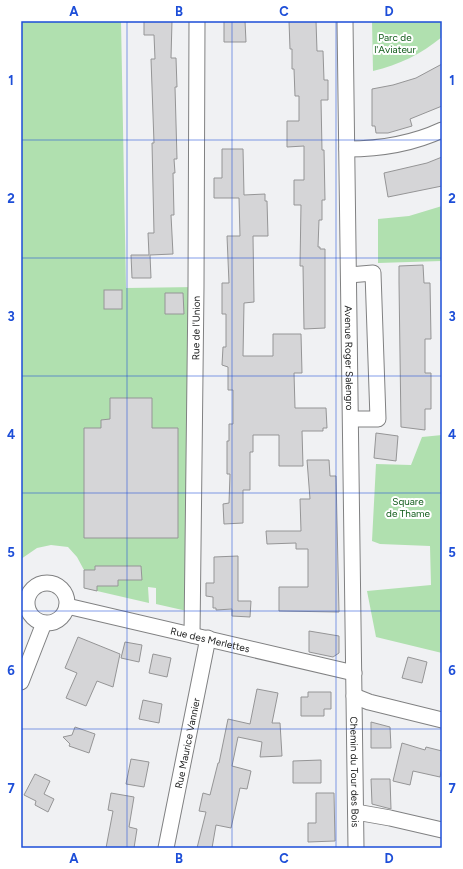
<svg xmlns="http://www.w3.org/2000/svg" width="463" height="869" font-family="Figtree,sans-serif">
	<style>
		.green { fill: #b0e0af }
		.building { fill: #d5d5d7; stroke: #959596 }
		.lines { fill: none; stroke-linecap: round; stroke-linejoin: round }
		.street-casing { stroke: #808182; stroke-width: 17 }
		.street { stroke: #fff; stroke-width: 15 }
		.grid { fill: none; stroke: #1d4ed8; stroke-width: 1; stroke-opacity: 0.55 }
		.labels { text-anchor: middle; dominant-baseline: central; stroke-width: 4; stroke-linejoin: round; paint-order: stroke }
		.park-label { font-size: 10px; fill: #105b19; stroke: #fff }
		.street-label { font-size: 10px; fill: #212222; stroke: #fff }
		.neatline { fill: none; stroke: #1d4ed8; stroke-width: 1.5 }
		.grid-label { font-size: 13px; text-anchor: middle; font-weight: bold; fill: #1d4ed8 }
	</style>
	<rect width="100%" height="100%" fill="#f0f1f3"/>
	<g class="green">
		<polygon points="21,21 121,21 126,288 196,287 187,611 156,604 156,588 148,587 149,603 84,588 84,570 77,557 68,547 51,545 37,548 21,559"/>
		<path d="M372 21H442V37C421 54 399 65 373 71Z"/>
		<polygon points="442,206 442,261 378,263 378,219 409,216"/>
		<polygon points="442,435 442,653 376,637 367,591 431,585 430,546 380,544 372,541 376,464 411,465 422,437"/>
	</g>
	<g class="building">
		<polygon points="144,21 172,21 171,58 176,58 177,87 175,87 177,159 174,159 175,173 173,173 174,215 171,215 173,254 150,255 151,278 132,278 131,255 149,255 148,233 154,233 152,143 154,143 151,59 155,59 154,35 144,35"/>
		<polygon points="224,21 245,21 246,42 224,42"/>
		<polygon points="289,21 316,21 317,51 323,51 324,80 328,80 328,100 321,100 322,150 324,150 325,200 322,200 322,220 319,220 318,247 320,247 320,249 325,249 325,328 304,329 303,266 300,266 301,205 294,205 294,180 304,180 304,146 287,147 287,121 299,121 299,96 295,96 294,69 292,69 292,49 290,49"/>
		<polygon points="442,64 442,106 410,119 412,126 388,133 376,133 375,126 372,126 372,89 393,85 416,78"/>
		<polygon points="222,149 243,149 244,195 265,194 265,201 267,201 268,236 253,236 254,302 244,303 243,356 273,356 273,334 301,334 302,373 294,373 295,408 326,408 327,428 323,428 323,431 302,431 303,466 279,466 279,435 253,435 253,452 250,452 250,490 243,490 243,523 224,524 223,504 229,503 230,474 227,474 227,441 229,441 229,424 233,424 233,390 228,390 228,367 222,365 223,347 226,347 226,314 222,314 222,283 229,283 227,236 240,236 239,198 214,198 214,178 222,178"/>
		<polygon points="442,157 442,186 388,197 384,173 427,163"/>
		<polygon points="423,265 424,283 430,283 431,339 425,339 425,373 431,373 431,409 425,409 425,430 401,427 399,282 399,266"/>
		<rect x="104" y="290" width="18" height="19"/>
		<polygon points="165,293 183,293 184,314 165,314"/>
		<polygon points="110,398 152,398 152,428 178,428 178,538 84,538 84,428 101,428 101,420 110,419"/>
		<polygon points="376,433 398,436 396,461 374,458"/>
		<polygon points="307,460 329,460 330,476 336,476 339,612 279,611 279,587 308,587 308,549 296,549 296,543 267,544 266,531 301,531 300,499 310,499"/>
		<polygon points="238,556 238,601 251,601 250,617 232,616 232,609 216,610 216,608 213,608 213,597 206,596 206,583 214,583 214,557"/>
		<polygon points="95,566 141,566 142,580 118,580 118,586 97,586 97,591 84,588 84,570 95,570"/>
		<polygon points="309,631 339,636 339,653 333,657 309,652"/>
		<polygon points="78,637 120,654 113,687 97,681 86,706 66,698 77,673 65,668"/>
		<polygon points="125,642 142,645 139,662 121,658"/>
		<polygon points="153,654 171,658 167,677 149,673"/>
		<polygon points="408,657 427,662 422,683 402,678"/>
		<polygon points="257,689 278,693 272,723 280,723 282,756 260,757 262,742 238,737 232,766 251,771 247,789 240,788 231,828 216,825 212,848 197,848 206,812 199,811 203,793 210,795 218,763 219,763 228,719 250,724"/>
		<polygon points="308,692 331,692 331,709 324,709 324,716 301,716 301,697 308,697"/>
		<polygon points="143,700 162,704 159,723 139,719"/>
		<polygon points="371,722 390,727 391,748 371,748"/>
		<polygon points="75,727 95,734 89,753 69,746 70,744 63,737 72,735"/>
		<polygon points="402,743 425,750 426,747 442,751 442,768 440,777 413,771 410,785 393,781"/>
		<polygon points="131,759 149,762 144,787 126,784"/>
		<polygon points="321,760 321,783 293,783 293,761"/>
		<polygon points="35,774 50,781 44,794 54,799 48,812 35,805 36,801 24,795"/>
		<polygon points="371,779 390,779 391,809 372,804"/>
		<polygon points="111,793 134,797 129,827 137,829 134,848 106,848 113,811 108,810"/>
		<polygon points="316,793 334,793 335,841 308,842 308,823 316,823"/>
	</g>
	<g class="lines">
		<defs>
			<g id="street">
				<path id="s1" d="M345 21 356 848"/>
				<path d="M347 149C379 149 412 144 442 130"/>
				<polyline points="349,275 373,273 378,419 351,419"/>
				<circle cx="47" cy="603" r="20"/>
				<path id="s2" d="M67 606 354 673"/>
				<path id="s3" d="M192 635 196 287 197 21"/>
				<polyline points="21,682 44,623"/>
				<polyline points="354,696 369,702 442,720"/>
				<polyline points="356,812 390,818 442,830"/>
				<path id="s4" d="M166 848 208 638"/>
			</g>
		</defs>
		<use href="#street" class="street-casing"/>
		<use href="#street" class="street"/>
	</g>
	<path class="grid" d="M127 21V848M232 21V848M336 21V848M21 140H442M21 258H442M21 376H442M21 493H442M21 611H442M21 729H442"/>
	<g class="labels">
		<g class="park-label">
			<text x="395" y="37">Parc de<tspan x="395" dy="12">l'Aviateur</tspan></text>
			<text x="408" y="501">Square<tspan x="408" dy="12">de Thame</tspan></text>
		</g>
		<g class="street-label">
			<text stroke="none"><textPath href="#s3" startOffset="307">Rue de l'Union</textPath></text>
			<text stroke="none"><textPath href="#s1" startOffset="337">Avenue Roger Salengro</textPath></text>
			<text stroke="none"><textPath href="#s2" startOffset="147">Rue des Merlettes</textPath></text>
			<text stroke="none"><textPath href="#s4" startOffset="107">Rue Maurice Vannier</textPath></text>
			<text stroke="none"><textPath href="#s1" startOffset="751">Chemin du Tour des Bois</textPath></text>
		</g>
	</g>
	<rect width="463" height="869" fill="none" stroke="#ffffff" stroke-width="44"/>
	<rect x="22" y="22" width="419" height="825" class="neatline"/>
	<g class="grid-label">
		<text x="74" y="16">A</text>
		<text x="179" y="16">B</text>
		<text x="284" y="16">C</text>
		<text x="389" y="16">D</text>
		<text x="11" y="85">1</text>
		<text x="452" y="85">1</text>
		<text x="11" y="203">2</text>
		<text x="452" y="203">2</text>
		<text x="11" y="321">3</text>
		<text x="452" y="321">3</text>
		<text x="11" y="439">4</text>
		<text x="452" y="439">4</text>
		<text x="11" y="557">5</text>
		<text x="452" y="557">5</text>
		<text x="11" y="675">6</text>
		<text x="452" y="675">6</text>
		<text x="11" y="793">7</text>
		<text x="452" y="793">7</text>
		<text x="74" y="863">A</text>
		<text x="179" y="863">B</text>
		<text x="284" y="863">C</text>
		<text x="389" y="863">D</text>
	</g>
</svg>
